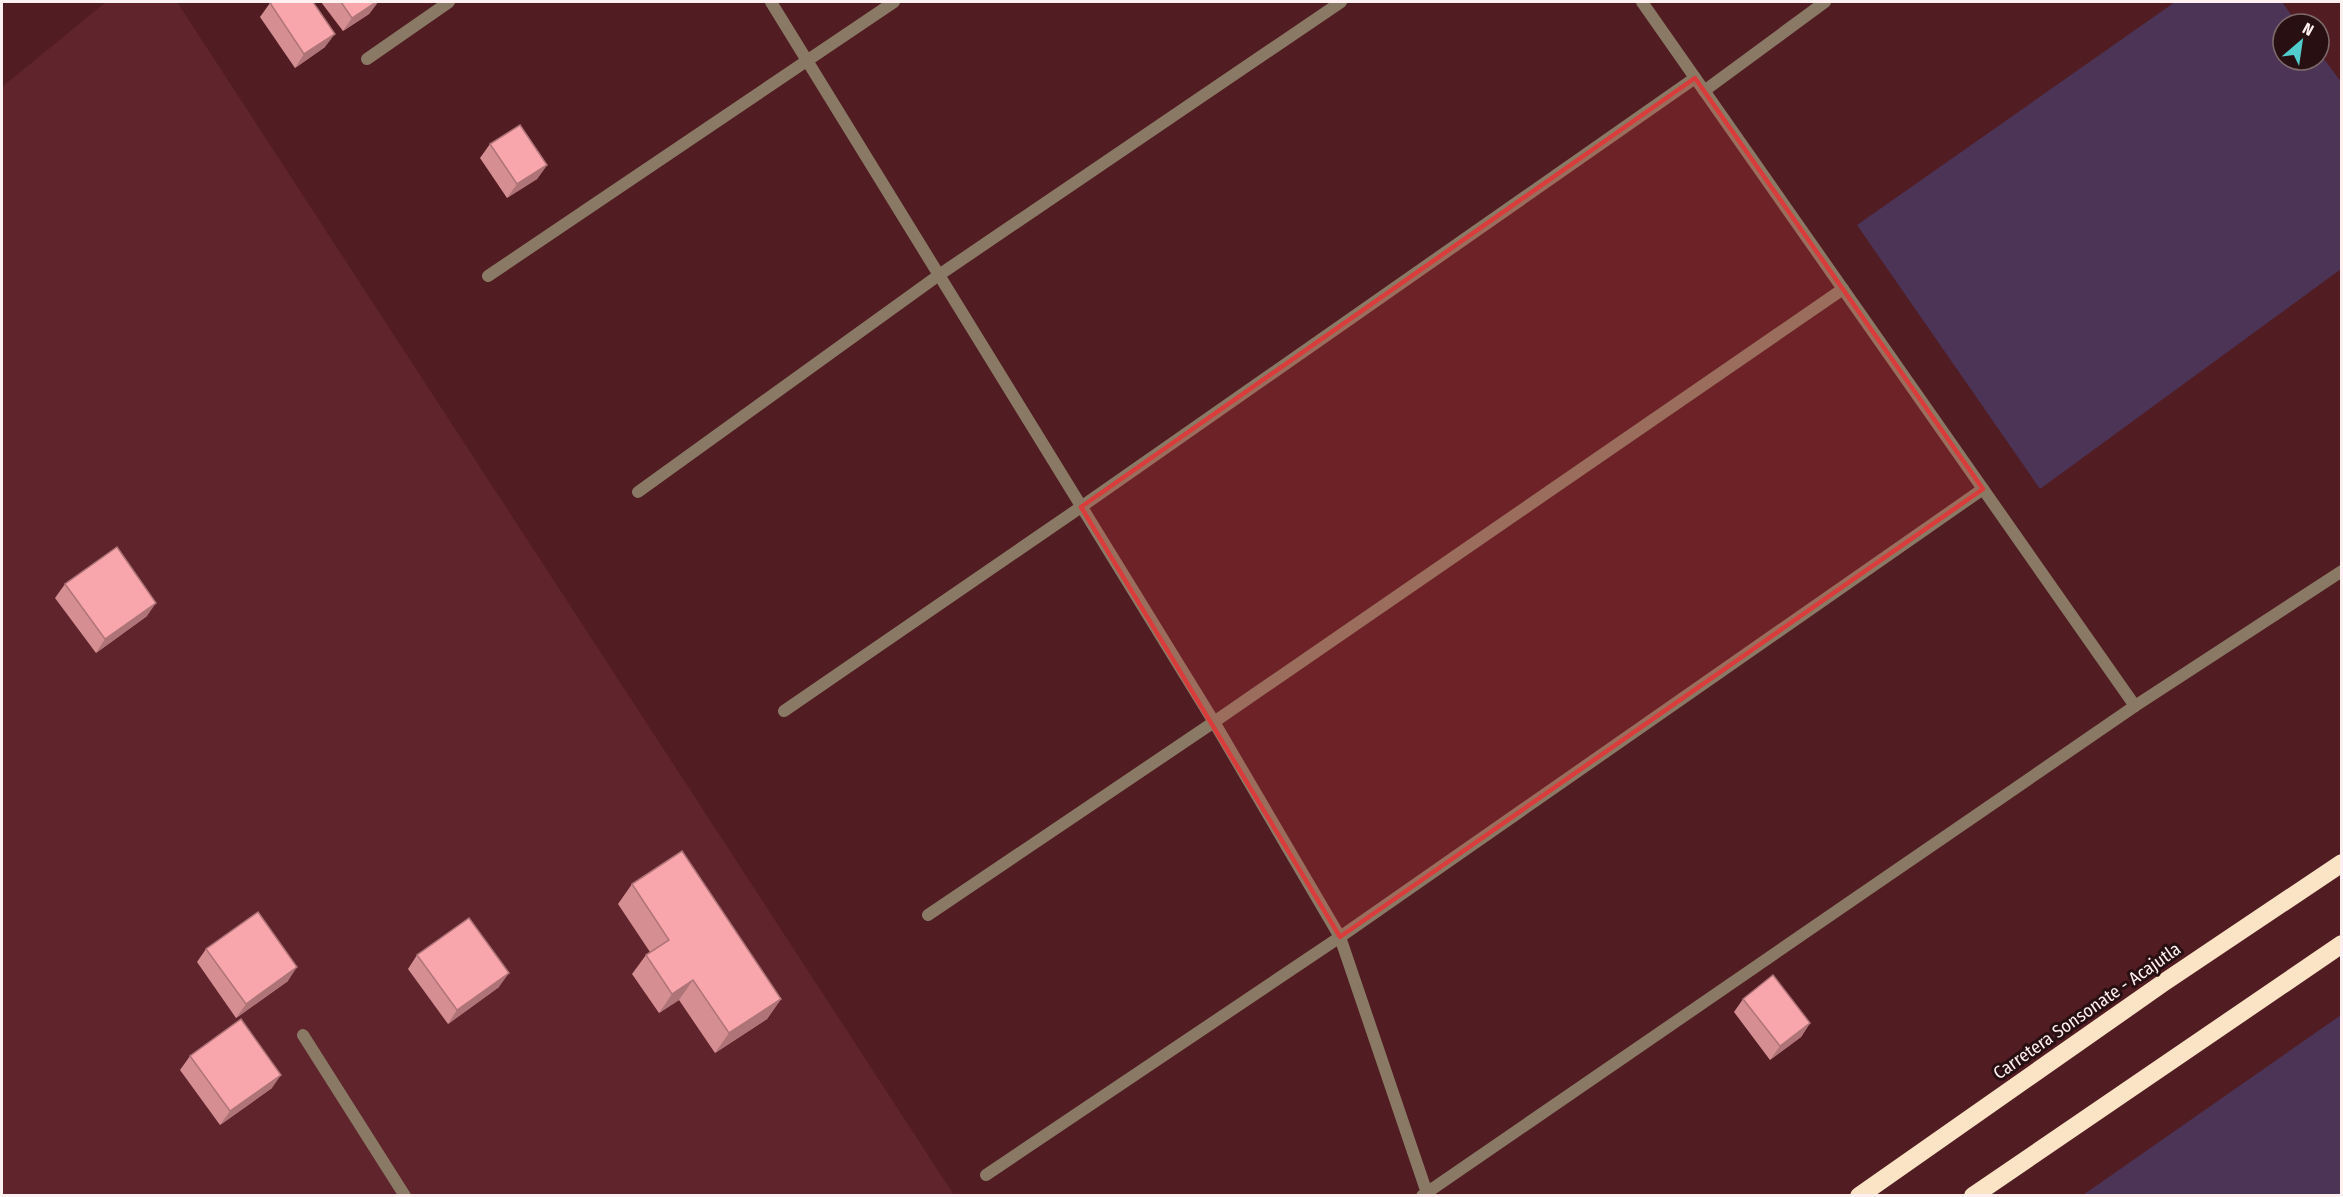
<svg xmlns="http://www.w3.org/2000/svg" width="2343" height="1197" font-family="'Fira Sans Condensed',sans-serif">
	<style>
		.built { fill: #60242c }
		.green { fill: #4c3456 }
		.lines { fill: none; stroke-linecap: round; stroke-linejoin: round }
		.lane { stroke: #8a7a65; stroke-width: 12 }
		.street { stroke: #8a7a65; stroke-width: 12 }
		.highway { stroke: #fbe4c5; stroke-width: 18 }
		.wall { fill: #d58f93 }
		.shaded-wall { fill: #ae7478 }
		.building { fill: #f8a6ab; stroke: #ae7478; stroke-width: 1.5 }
		.marked { fill: #da3c3c; fill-opacity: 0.2; stroke: #da3c3c; stroke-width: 4.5; stroke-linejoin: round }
		.labels { text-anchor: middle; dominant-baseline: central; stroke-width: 6; stroke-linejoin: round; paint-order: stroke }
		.street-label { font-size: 18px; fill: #fff0f1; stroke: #281012 }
	</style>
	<rect width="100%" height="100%" fill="#511c22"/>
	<polygon class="built" points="106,2 177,2 954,1195 2,1196 2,87"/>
	<g class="green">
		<polygon points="2175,2 2282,2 2298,24 2283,24 2283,60 2319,60 2319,52 2341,82 2341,269 2040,489 1857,225"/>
		<polygon points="2341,1015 2341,1195 2083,1195"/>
	</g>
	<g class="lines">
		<polyline class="lane" points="303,1035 405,1196"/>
		<g class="street">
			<polyline points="771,2 1214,722 1340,937 1428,1196"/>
			<polyline points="1642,2 2135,706"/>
			<polyline points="367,59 449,2"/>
			<polyline points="1704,91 1825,2"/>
			<polyline points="488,276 894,2"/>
			<polyline points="638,492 939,275 1341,2"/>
			<polyline points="784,711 1081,507 1695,78"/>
			<polyline points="928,915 1214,722 1843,289"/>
			<polyline points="986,1175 1340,937 1983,489"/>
			<polyline points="1422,1196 2135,706 2342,571"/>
		</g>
		<g class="highway">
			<polyline points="1859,1196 2163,983 2342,863"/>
			<polyline points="1973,1196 2342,944"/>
		</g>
	</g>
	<g class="wall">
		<polygon points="321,2 378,2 369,14 343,31"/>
		<polygon points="270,3 325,47 295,68 260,17"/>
		<polygon points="490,144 547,165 537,179 507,198 480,158"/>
		<polygon points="65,584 147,616 96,653 55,598"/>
		<polygon points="632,884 781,999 767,1019 715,1053 679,1000 659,1013 632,974 646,955 650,952 618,904"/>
		<polygon points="206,949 288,981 236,1018 197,962"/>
		<polygon points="417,955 499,987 448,1024 408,969"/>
		<polygon points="1743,999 1810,1023 1801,1037 1770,1060 1734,1012"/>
		<polygon points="190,1056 272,1088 220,1125 180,1070"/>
	</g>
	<g class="shaded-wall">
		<polygon points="376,2 378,2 369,14 343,31 352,18"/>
		<polygon points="335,34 325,47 295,68 304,54"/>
		<polygon points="547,165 537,179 507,198 517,184"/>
		<polygon points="156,603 147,616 96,653 105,639"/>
		<polygon points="297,967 288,981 236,1018 246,1004"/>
		<polygon points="509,973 499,987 448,1024 457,1010"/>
		<polygon points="693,980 679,1000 659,1013 672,994"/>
		<polygon points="781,999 767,1019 715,1053 729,1033"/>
		<polygon points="1810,1023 1801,1037 1770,1060 1780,1046"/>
		<polygon points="281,1075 272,1088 220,1125 230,1111"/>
	</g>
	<g class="building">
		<polygon points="273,2 313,2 335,34 304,54 270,3"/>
		<polygon points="341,2 376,2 352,18"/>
		<polygon points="520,125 547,165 517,184 490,144"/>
		<polygon points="117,547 156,603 105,639 65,584"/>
		<polygon points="682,851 781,999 729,1033 693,980 672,994 646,955 669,940 632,884"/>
		<polygon points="258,912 297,967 246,1004 206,949"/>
		<polygon points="469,918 509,973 457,1010 417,955"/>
		<polygon points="1773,975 1810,1023 1780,1046 1743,999"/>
		<polygon points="241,1019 281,1075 230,1111 190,1056"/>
	</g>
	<path class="marked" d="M1695 78 1983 489 1340 937 1081 507Z"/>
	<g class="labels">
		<g class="street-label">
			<text transform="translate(2087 1011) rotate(-35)">Carretera Sonsonate - Acajutla</text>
		</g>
	</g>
	<rect width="2343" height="1197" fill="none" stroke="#fff0f1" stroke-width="6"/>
	<g transform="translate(2301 42) rotate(29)"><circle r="28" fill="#281012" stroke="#7e6a6b" stroke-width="1.5"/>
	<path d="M0-4.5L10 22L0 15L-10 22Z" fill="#52cdcd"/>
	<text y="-9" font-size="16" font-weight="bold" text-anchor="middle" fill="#fff0f1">N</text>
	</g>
</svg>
